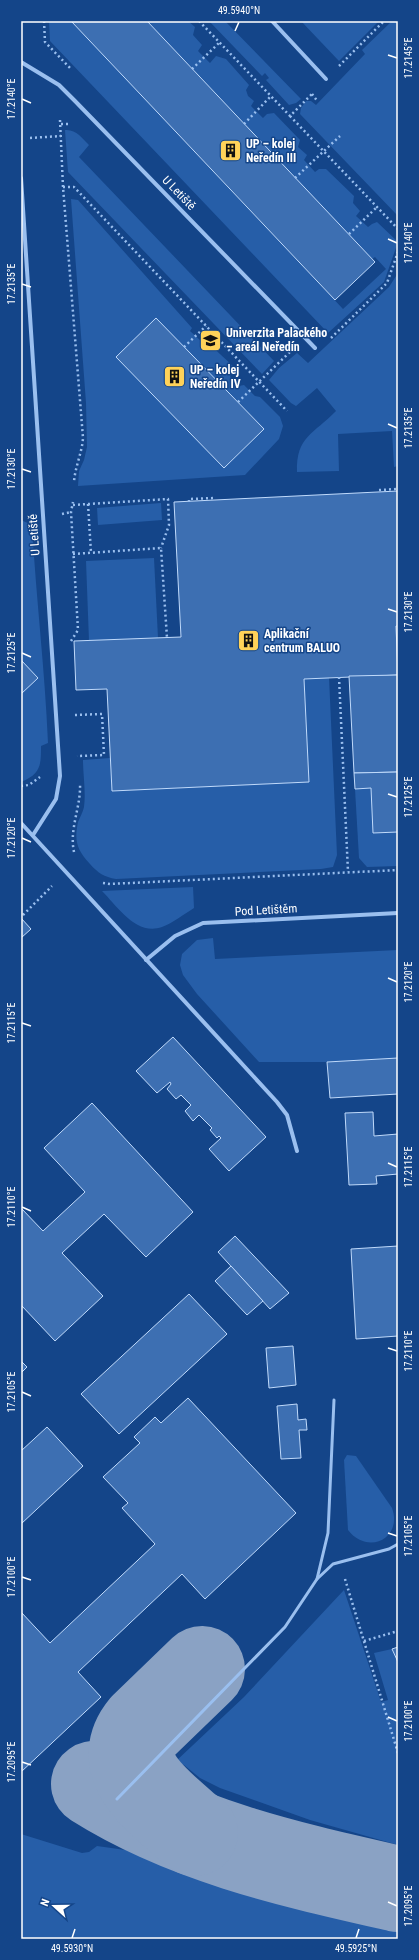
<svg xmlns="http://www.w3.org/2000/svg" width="419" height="1960" font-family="'Roboto Condensed',sans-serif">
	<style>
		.green { fill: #265ea8; fill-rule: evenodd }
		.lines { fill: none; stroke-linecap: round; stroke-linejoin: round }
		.taxiway { stroke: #8aa2c4; stroke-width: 86 }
		.building { fill: #3d6fb2; stroke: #c0dafb }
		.path { stroke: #9abfef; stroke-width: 2.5; stroke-dasharray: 2 3; stroke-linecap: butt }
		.lane { stroke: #9abfef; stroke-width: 3 }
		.street { stroke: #9abfef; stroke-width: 4 }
		.ticks { fill: none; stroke: #fff; stroke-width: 1.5 }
		.labels { text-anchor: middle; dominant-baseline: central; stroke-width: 3; stroke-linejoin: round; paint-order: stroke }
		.poi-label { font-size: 12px; font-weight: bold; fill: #fff; stroke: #144589; text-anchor: start }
		.street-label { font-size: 12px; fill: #fff; stroke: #144589 }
		.neatline { fill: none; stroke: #fff; stroke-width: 1.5 }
		.ticks-label { font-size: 10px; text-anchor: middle; fill: #fff }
	</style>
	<rect width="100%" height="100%" fill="#144589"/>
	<g class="green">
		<polygon points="49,21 71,21 343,309 386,269 375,257 372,259 147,21 188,21 195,27 193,35 202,45 198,51 210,63 216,56 226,59 249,85 246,90 248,96 254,101 251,106 263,118 267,114 274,113 300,140 298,147 307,155 304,160 315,172 319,169 326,169 354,196 353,203 360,211 356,216 368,227 372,224 377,222 398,242 384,282 328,333 50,41"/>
		<polygon points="209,21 225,21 301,99 296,103 289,105 266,80 269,78 265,73 262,76"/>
		<polygon points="301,21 379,21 339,61"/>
		<polygon points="392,21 398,21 398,216 300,114 301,108 306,101 311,101 316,105 365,54 362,50"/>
		<path d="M65 130C76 129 82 138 89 145L79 157 274 361 262 374 68 172Z"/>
		<path d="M71 199 78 200 192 328 190 331 201 341 207 342 234 367 230 377 239 386 244 385 255 396 260 397 280 417 283 426 279 439 245 475 78 486 79 471 84 460 87 447 86 403ZM156 319 264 429 224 468 117 357Z"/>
		<path d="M398 273V466L394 467 392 431 338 434 339 471 297 472C296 436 314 434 336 411L317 388 296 406 291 403 269 380 279 368 297 353 308 363 389 287Z"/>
		<polygon points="161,503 162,520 98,525 97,508"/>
		<path d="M21 520 32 525C36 598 45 670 48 743L41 746C41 765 41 774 21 782Z"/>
		<polygon points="154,558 158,638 89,641 86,561"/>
		<path d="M329 677 337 855 333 867 321 869 116 879C104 877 98 873 90 864 77 850 74 841 78 822 80 817 83 812 84 807 86 792 83 775 83 760L110 758 112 791 308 782 304 679Z"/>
		<polygon points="371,788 398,832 398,866 367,867 359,858 355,789"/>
		<path d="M193 887 194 908C184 914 173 923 162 927 136 936 118 907 102 891Z"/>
		<polygon points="213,938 215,959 398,950 398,1058 327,1062 259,1062 197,994 183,975 180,965 182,954 197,940"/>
		<path d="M347 1455 356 1456 392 1508C403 1538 368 1556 348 1530L344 1460Z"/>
		<polygon points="344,1590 381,1702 388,1700 374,1653 392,1649 398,1662 398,1845 310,1820 220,1788 200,1778 184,1765 175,1762 244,1697"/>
		<polygon points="21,1834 82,1853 89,1852 97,1846 161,1855 398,1911 398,1939 21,1939"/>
	</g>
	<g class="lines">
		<g class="taxiway">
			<path d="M94 1784C186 1842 293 1865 398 1889"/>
			<path d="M195 1833 187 1827C159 1801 109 1767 143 1726L202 1669"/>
		</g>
	</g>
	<g class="building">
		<polygon points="71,21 147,21 375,262 335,300"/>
		<polygon points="156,318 264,429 224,468 116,357"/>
		<polygon points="398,491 398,626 396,626 398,675 304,679 309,782 112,791 107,689 76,690 74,641 181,637 174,502"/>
		<polygon points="21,660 38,678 21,694"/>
		<polygon points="398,675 398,772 354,773 349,676"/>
		<polygon points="398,772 398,832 373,833 371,788 355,789 354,773"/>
		<polygon points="21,918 31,929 21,938"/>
		<polygon points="173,1037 266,1137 229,1171 209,1149 221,1138 219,1136 217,1138 210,1130 212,1128 199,1115 193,1121 185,1111 191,1105 181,1095 176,1099 167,1089 171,1084 170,1082 157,1093 136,1071"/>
		<polygon points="398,1058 398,1094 330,1098 327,1062"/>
		<polygon points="92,1103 193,1212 146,1257 104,1214 62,1253 103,1296 55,1341 21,1305 21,1208 43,1231 85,1192 44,1148"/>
		<polygon points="373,1112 374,1136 398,1134 398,1174 376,1176 377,1184 349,1185 345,1113"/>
		<polygon points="235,1236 289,1293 270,1309 218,1252"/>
		<polygon points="398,1246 398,1336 356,1339 351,1249"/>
		<polygon points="231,1266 263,1301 247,1315 215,1281"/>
		<polygon points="189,1294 227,1334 119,1434 81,1394"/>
		<polygon points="293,1346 296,1385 269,1388 266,1348"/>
		<polygon points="21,1361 27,1367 21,1373"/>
		<polygon points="188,1398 296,1513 205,1599 182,1574 78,1672 101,1697 21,1772 21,1612 50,1643 155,1544 122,1508 128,1503 103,1477 140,1443 134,1437 155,1417 161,1423"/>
		<polygon points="297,1404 298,1420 306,1419 307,1430 299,1430 301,1458 281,1459 277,1406"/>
		<polygon points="47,1427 83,1466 21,1524 21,1451"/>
		<polygon points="398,1647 398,1662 392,1649"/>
	</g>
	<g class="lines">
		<g class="path">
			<polyline points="44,21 45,42 70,68"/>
			<polyline points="199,21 290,116 313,93"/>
			<polyline points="339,66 384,21"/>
			<polyline points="192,69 220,42"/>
			<polyline points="312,94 318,102"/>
			<polyline points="290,116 398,229"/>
			<path d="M60 120 63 187 83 438C82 453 75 467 74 482"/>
			<polyline points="61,124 70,124"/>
			<polyline points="244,124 271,96"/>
			<polyline points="30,138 61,136"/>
			<polyline points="295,178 340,136"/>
			<polyline points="63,187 74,187 287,411"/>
			<polyline points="349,234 377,207"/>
			<polyline points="331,338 387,283 398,252"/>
			<polyline points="184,347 206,326"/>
			<polyline points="238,402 292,350"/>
			<polyline points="379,490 398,489"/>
			<polyline points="189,502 189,499 216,498"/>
			<polyline points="88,504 91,553"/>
			<polyline points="73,505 168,499 169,525 161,548"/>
			<polyline points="62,514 71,512"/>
			<polyline points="73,554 161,548 167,638"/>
			<polyline points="71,641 78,630 71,512 73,502"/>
			<polyline points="339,677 348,872"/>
			<polyline points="75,715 102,714 104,755 77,756"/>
			<polyline points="21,786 29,785 40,777"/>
			<path d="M74 852C69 829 81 807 80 784"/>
			<polyline points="103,883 110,884 398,870"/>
			<polyline points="23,915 52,886"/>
			<polyline points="345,1579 398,1753"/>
			<polyline points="364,1641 398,1631"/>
		</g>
		<g class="lane">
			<polyline points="317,1579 328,1533 334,1400"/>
			<polyline points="117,1799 285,1627 317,1579 333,1564 389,1549 398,1544"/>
		</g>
		<g class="street">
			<polyline points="272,21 326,79"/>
			<polyline points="21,62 59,85 75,101 315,348"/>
			<polyline points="21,178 60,776 56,799 33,835"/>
			<polyline points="21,823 277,1102 287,1115 297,1151"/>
			<polyline points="146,960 175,936 203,923 398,913"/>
		</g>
	</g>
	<path class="ticks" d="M235 31 239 22M388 55 397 58M22 99 31 103M388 239 397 243M22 284 31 287M388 424 397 428M22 469 31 472M388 609 397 612M22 653 31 657M388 794 397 797M22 838 31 842M388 978 397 982M22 1023 31 1026M388 1163 397 1167M22 1207 31 1211M388 1348 397 1351M22 1392 31 1396M388 1533 397 1536M22 1577 31 1580M388 1717 397 1721M22 1762 31 1765M388 1902 397 1906M72 1938 75 1929M356 1938 359 1929"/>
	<defs>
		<symbol id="building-square" viewBox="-11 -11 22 22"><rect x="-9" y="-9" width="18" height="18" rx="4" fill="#ffd259" stroke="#144589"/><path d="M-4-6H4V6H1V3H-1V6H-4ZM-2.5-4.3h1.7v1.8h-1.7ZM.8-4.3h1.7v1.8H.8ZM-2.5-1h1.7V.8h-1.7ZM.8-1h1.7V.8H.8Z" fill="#111"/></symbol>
		<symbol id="university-square" viewBox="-11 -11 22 22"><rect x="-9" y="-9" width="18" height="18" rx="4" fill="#ffd259" stroke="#144589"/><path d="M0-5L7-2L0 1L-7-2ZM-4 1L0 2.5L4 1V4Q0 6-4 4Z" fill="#111"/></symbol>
	</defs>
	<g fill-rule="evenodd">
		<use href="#building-square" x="218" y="138" width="25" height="25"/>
		<use href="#university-square" x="198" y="328" width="25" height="25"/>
		<use href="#building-square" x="162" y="364" width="25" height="25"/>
		<use href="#building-square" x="236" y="628" width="25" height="25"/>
	</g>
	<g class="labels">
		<g class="poi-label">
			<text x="246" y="144">UP – kolej<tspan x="246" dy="14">Neředín III</tspan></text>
			<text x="226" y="333">Univerzita Palackého<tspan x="226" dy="14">– areál Neředín</tspan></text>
			<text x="190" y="370">UP – kolej<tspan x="190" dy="14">Neředín IV</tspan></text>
			<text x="264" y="634">Aplikační<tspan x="264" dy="14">centrum BALUO</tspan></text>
		</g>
		<g class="street-label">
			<text transform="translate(179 193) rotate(46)">U Letiště</text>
			<text transform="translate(34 535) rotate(-94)">U Letiště</text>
			<text transform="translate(266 910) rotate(-3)">Pod Letištěm</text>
		</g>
	</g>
	<rect width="419" height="1960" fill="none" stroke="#144589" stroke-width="44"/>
	<g transform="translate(54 1906) rotate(291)" stroke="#144589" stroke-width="3" paint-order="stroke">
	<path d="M0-3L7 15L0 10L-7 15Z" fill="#ffffff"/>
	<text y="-6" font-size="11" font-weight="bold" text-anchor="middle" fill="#ffffff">N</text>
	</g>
	<rect x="22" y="22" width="375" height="1916" class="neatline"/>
	<g class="ticks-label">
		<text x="239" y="14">49.5940°N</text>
		<text transform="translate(408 58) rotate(-90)" y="4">17.2145°E</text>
		<text transform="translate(11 99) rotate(-90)" y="4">17.2140°E</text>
		<text transform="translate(408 243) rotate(-90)" y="4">17.2140°E</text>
		<text transform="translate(11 284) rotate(-90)" y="4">17.2135°E</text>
		<text transform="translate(408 428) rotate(-90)" y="4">17.2135°E</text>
		<text transform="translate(11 469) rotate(-90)" y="4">17.2130°E</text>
		<text transform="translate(408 612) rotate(-90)" y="4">17.2130°E</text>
		<text transform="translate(11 653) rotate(-90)" y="4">17.2125°E</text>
		<text transform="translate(408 797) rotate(-90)" y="4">17.2125°E</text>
		<text transform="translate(11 838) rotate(-90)" y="4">17.2120°E</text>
		<text transform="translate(408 982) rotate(-90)" y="4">17.2120°E</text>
		<text transform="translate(11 1023) rotate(-90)" y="4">17.2115°E</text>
		<text transform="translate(408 1167) rotate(-90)" y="4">17.2115°E</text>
		<text transform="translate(11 1207) rotate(-90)" y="4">17.2110°E</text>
		<text transform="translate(408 1351) rotate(-90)" y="4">17.2110°E</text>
		<text transform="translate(11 1392) rotate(-90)" y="4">17.2105°E</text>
		<text transform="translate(408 1536) rotate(-90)" y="4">17.2105°E</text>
		<text transform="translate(11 1577) rotate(-90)" y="4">17.2100°E</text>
		<text transform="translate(408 1721) rotate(-90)" y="4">17.2100°E</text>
		<text transform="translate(11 1762) rotate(-90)" y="4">17.2095°E</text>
		<text transform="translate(408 1906) rotate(-90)" y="4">17.2095°E</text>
		<text x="72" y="1952">49.5930°N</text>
		<text x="356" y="1952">49.5925°N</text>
	</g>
</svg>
